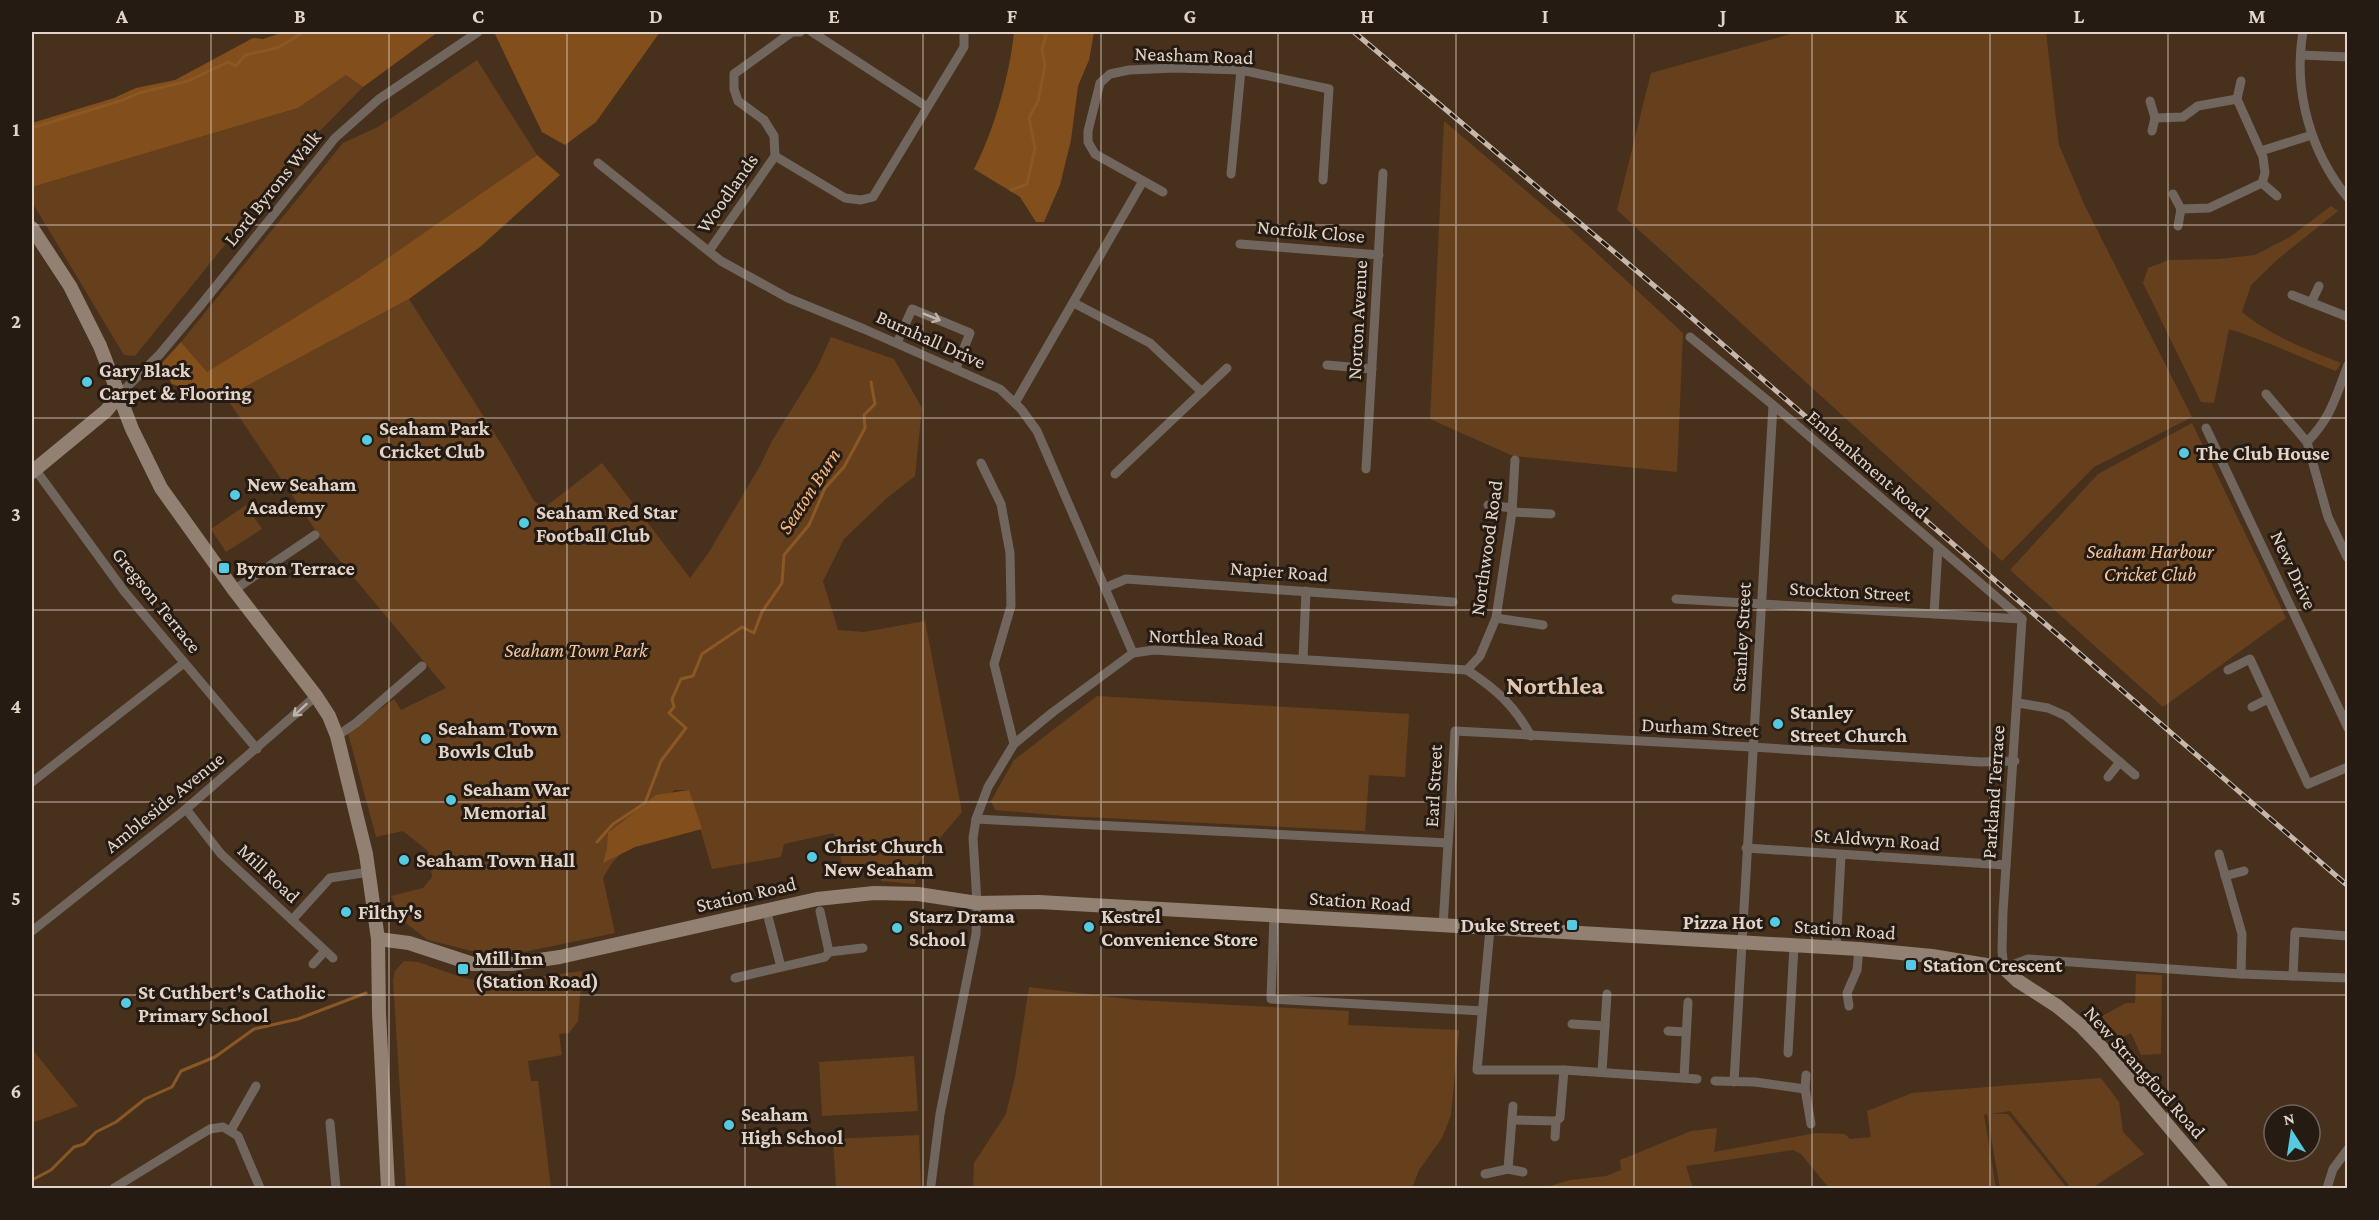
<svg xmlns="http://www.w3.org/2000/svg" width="2379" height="1220" font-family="'Crimson Pro',serif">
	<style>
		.green { fill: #66401c }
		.forest { fill: #824f1c }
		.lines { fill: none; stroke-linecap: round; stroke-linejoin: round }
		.stream { stroke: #8b5825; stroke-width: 3 }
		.street { stroke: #71665d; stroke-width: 9 }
		.secondary { stroke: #928172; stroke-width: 14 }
		.rail-casing { stroke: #c8b8ab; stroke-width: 5 }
		.rail { stroke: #251b12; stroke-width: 3; stroke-dasharray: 9; stroke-linecap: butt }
		.oneway { stroke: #c0b3a8 }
		.grid { fill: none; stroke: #e2d4c8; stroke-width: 1.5; stroke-opacity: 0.55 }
		.poi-dot { fill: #55cae0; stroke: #251b12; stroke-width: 2 }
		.labels { text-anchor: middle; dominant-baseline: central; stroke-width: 6; stroke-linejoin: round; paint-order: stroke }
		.street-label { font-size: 20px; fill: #e2d4c8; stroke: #251b12 }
		.poi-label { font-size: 20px; font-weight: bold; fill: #e2d4c8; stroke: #251b12; text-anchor: start }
		.park-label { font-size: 20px; font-style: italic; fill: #f4c69e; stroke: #251b12 }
		.water-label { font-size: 21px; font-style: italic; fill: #f6b983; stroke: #251b12 }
		.district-label { font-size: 26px; font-weight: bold; fill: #e1c5ae; stroke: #251b12 }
		.neatline { fill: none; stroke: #e2d4c8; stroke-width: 2 }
		.grid-label { font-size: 20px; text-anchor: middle; font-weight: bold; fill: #e2d4c8 }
	</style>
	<rect width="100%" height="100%" fill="#47311d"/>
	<g class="green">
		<polygon points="1798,32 2046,32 2059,145 2085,206 2192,417 2094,467 2002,561 1617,210 1651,73"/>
		<polygon points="477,60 537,155 357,279 207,372 181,342 343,143 378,127"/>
		<polygon points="346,75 363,87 303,148 135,356 124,355 32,202 32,187 298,108"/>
		<polygon points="1444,121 1564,223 1683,333 1677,472 1513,456 1430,419"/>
		<path d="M2331 206 2338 211 2278 259 2251 285 2242 312C2271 336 2307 350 2341 363L2336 371C2300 358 2266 340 2229 329L2214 403 2201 402 2143 283 2148 268 2169 260 2219 259 2255 255 2290 237Z"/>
		<polygon points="409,299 505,450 534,501 544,508 602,463 690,578 709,552 760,466 772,441 817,368 831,337 894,359 922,408 915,476 887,498 844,539 823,581 838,630 864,632 925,621 962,812 916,866 915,884 881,881 880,864 844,870 834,833 784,844 781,857 712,869 689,790 674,790 651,823 612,863 603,878 615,933 519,953 488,955 428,940 403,921 391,896 423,888 432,877 428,851 403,831 376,837 348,733 394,699 401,710 446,688 320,537 226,397"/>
		<polygon points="2192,423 2286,618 2163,707 2010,570 2098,474"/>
		<polygon points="246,505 262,529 226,552 211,529"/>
		<polygon points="1097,696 1409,714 1405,777 1369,775 1365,831 1064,816 995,810 991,801 1014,760"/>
		<polygon points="404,961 418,962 464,978 492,983 582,971 578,1021 569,1033 559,1034 562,1055 528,1061 531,1081 538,1081 551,1188 406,1188 393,980 395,971"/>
		<polygon points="2136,974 2162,975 2161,1054 2141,1055 2131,1033 2115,1041 2102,1016 2126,1003 2135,1003"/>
		<polygon points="1029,987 1136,1000 1349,1011 1348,1025 1459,1030 1451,1115 1442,1138 1419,1170 1412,1188 973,1188 974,1163 1006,1114 1015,1077"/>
		<polygon points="32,1049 78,1106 32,1123"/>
		<polygon points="914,1056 918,1111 822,1116 819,1062"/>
		<polygon points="2101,1078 2119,1102 2123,1132 2144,1154 2092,1188 2071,1188 2010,1111 1991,1114 2008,1114 2067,1188 2000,1188 1987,1114 1984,1115 1996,1188 1829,1188 1801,1154 1793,1150 1686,1166 1693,1188 1543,1188 1570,1180 1606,1176 1621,1170 1620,1160 1691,1131 1717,1128 1714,1152 1816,1133 1845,1134 1850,1139 1871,1137 1867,1111 1912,1093"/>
		<polygon points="919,1135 921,1188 836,1188 833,1139"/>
	</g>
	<g class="forest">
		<polygon points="284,32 438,32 363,87 346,75 298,108 32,187 32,123 114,98 136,88 175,80 253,38 263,39"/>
		<polygon points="494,32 660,32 596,122 565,145 542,132"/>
		<path d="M1014 32H1094L1089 60 1078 86 1071 140 1060 185 1044 222H1036L1020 197 974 169C994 131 1010 74 1014 32Z"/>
		<path d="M537 155 560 175 480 247 409 299 226 397C187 407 202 393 172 384L160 365 181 342 207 372 357 279Z"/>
		<polygon points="689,790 702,829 635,847 603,863 607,848 608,833 656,795"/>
	</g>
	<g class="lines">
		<g class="stream">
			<polyline points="32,128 123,100 139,93 188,81 228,62 236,66 245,55 277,48 304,32"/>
			<polyline points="1011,190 1027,184 1035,148 1029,118 1038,101 1045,66 1042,49 1047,32"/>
			<polyline points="597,842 613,824 645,803 661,761 686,728 669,713 674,707 672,699 681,679 693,676 702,654 742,627 754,633 762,612 782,583 784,555 809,525 825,488 844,467 865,428 864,415 875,404 871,382"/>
			<polyline points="32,1180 51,1170 74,1147 84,1144 96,1132 116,1122 145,1099 172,1087 181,1071 215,1057 254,1029 298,1019 366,993"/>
		</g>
		<g class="street">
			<polyline points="812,32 927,107"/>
			<path d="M2303 32C2293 90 2310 152 2348 198"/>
			<polyline points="2301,55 2348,57"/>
			<polyline points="2237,99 2241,81"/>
			<polyline points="2150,101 2155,118 2152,131"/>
			<polyline points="2155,118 2183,117 2198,106 2237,99 2263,157 2265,173 2262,183 2209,208 2181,209"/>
			<polyline points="2261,151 2312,135"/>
			<polyline points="775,156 845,198 861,200 873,197 964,47 964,32"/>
			<polyline points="598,163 721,261 788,298 864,329 1000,389 1021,409 1037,431 1133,653"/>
			<polyline points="1231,174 1241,70"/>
			<polyline points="2262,183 2277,196"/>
			<polyline points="1163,192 1095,154 1088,142 1088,131 1100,83 1110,74 1129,70 1175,68 1241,70 1329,89 1323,180"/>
			<polyline points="2173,194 2181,209 2178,226"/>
			<polyline points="1240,244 1379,255"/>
			<polyline points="709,251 775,156 774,136 764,120 738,101 734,89 734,74 792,32 800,32"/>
			<polyline points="2292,295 2348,317"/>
			<polyline points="1074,303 1150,343 1202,392"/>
			<polyline points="2311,303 2319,286"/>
			<polyline points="1690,337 1773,405 2022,619"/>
			<polyline points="897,343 912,309 970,333 956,368"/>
			<polyline points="1327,365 1372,369"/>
			<polyline points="2266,394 2307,442 2328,517 2347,557"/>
			<polyline points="119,395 160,354 201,305 335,138 379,99 478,32"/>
			<polyline points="1015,403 1143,181"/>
			<polyline points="2206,428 2348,728"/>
			<path d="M2307 442C2332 416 2335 398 2348 365"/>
			<polyline points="981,463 1001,504 1010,553 1011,606 994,664 1014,744"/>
			<polyline points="35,469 124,591 257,749"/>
			<polyline points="1366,469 1383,173"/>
			<polyline points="1115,474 1227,368"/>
			<polyline points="1488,505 1512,508"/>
			<polyline points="1512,512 1551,514"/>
			<polyline points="1105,588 1126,579 1453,602"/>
			<polyline points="234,590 315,535"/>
			<polyline points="1676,599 2022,619"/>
			<polyline points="1934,614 1938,548"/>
			<polyline points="1496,618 1543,625"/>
			<polyline points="2022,619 2003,912 2002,951 2004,968 2028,959 2241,974 2348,978"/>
			<polyline points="1303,659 1306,591"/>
			<polyline points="1467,670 1480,656 1496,618 1512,512 1515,460"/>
			<polyline points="2228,670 2250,659 2308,784 2348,767"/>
			<polyline points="2018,703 2048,708 2066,716 2135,775"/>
			<polyline points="2252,707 2268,699"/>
			<polyline points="337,736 356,723 422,666"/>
			<polyline points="2108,777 2120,762"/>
			<polyline points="32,782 184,663"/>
			<polyline points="186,809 221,854 333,958"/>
			<polyline points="976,819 1448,843"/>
			<polyline points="1746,848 2006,865"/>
			<polyline points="2219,854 2242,934 2241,974"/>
			<polyline points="2225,876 2244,871"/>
			<polyline points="766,909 781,967"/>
			<polyline points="820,911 829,952 863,948"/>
			<polyline points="1274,915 1271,999 1482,1011"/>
			<polyline points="292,920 330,878 369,872"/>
			<polyline points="1443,926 1455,731 1752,747 1981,762 2015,761"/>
			<polyline points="1490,929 1477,1070 1564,1070 1697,1079"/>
			<polyline points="32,931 186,809 316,696"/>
			<polyline points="1836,948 1841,855"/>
			<polyline points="313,964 325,951"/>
			<polyline points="2293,976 2295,932 2348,936"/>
			<polyline points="735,978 825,957 829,952"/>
			<polyline points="1849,1006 1847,993 1857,970 1859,949"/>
			<polyline points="1572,1024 1605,1026"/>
			<polyline points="1668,1031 1686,1032"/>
			<polyline points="1788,1053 1794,946"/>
			<polyline points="1602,1072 1607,994"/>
			<polyline points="1806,1075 1805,1089 1811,1124"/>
			<polyline points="1684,1078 1688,1002"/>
			<polyline points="1715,1081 1755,1082 1805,1089"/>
			<polyline points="1734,1082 1773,405"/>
			<polyline points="1512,1120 1556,1121 1560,1118 1564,1070"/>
			<polyline points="330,1123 336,1188"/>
			<polyline points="231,1130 256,1086"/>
			<polyline points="1555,1137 1556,1121"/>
			<polyline points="1508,1169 1513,1106"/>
			<polyline points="1485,1174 1508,1169 1523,1172"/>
			<path d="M931 1185 940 1114 976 934 977 903 973 838 976 819 988 787 1014 744 1053 712 1133 653 1154 650 1467 670C1496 689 1514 705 1531 736"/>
			<polyline points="114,1188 195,1138 210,1129 223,1127 238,1136 260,1188"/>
			<polyline points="2327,1188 2333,1169 2348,1149"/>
		</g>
		<g class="secondary">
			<polyline points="32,228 70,286 100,346 132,429 161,488 234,590 316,696 329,716 337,736 366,854 378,939 379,1013 388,1188"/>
			<polyline points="32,472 106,411 119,395"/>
			<polyline points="378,939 409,943 473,964 512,964 560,957 817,899 874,893 918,894 977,903 1039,902 1859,949 1932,956 2004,968 2018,981 2057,1006 2080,1025 2103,1049 2221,1188"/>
		</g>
		<defs>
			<polyline id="rail" points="1354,32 1677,305 2348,886"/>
		</defs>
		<use href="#rail" class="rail-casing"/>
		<use href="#rail" class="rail"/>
	</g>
	<defs><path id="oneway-shaft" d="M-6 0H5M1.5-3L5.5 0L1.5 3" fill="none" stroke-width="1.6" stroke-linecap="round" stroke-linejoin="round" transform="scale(1.5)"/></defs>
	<g class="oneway">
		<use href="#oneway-shaft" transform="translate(932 317) rotate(22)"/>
		<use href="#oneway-shaft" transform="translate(300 710) rotate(138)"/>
	</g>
	<path class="grid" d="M211 32V1188M389 32V1188M567 32V1188M745 32V1188M923 32V1188M1101 32V1188M1278 32V1188M1456 32V1188M1634 32V1188M1812 32V1188M1990 32V1188M2168 32V1188M32 225H2348M32 418H2348M32 610H2348M32 802H2348M32 995H2348"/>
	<g class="poi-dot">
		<circle cx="87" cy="382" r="6"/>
		<circle cx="367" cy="440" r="6"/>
		<circle cx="2184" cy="453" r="6"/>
		<circle cx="235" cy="495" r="6"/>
		<circle cx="524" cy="523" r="6"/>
		<rect x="218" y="562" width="12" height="12" rx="3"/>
		<circle cx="1778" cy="724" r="6"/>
		<circle cx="426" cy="739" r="6"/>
		<circle cx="451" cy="800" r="6"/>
		<circle cx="812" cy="857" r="6"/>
		<circle cx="404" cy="860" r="6"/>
		<circle cx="346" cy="912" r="6"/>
		<circle cx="1775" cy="922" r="6"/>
		<rect x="1566" y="919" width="12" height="12" rx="3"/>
		<circle cx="1089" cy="927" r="6"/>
		<circle cx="897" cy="928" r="6"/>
		<rect x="1905" y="959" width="12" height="12" rx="3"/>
		<rect x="457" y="963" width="12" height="12" rx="3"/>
		<circle cx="126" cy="1003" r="6"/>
		<circle cx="729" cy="1125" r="6"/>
	</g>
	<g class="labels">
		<g class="street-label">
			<text transform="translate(1194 55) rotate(2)">Neasham Road</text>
			<text transform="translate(272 188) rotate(-51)">Lord Byrons Walk</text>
			<text transform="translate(727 193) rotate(-55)">Woodlands</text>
			<text transform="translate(1311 231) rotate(5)">Norfolk Close</text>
			<text transform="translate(1357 320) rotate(-87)">Norton Avenue</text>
			<text transform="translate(931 339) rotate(24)">Burnhall Drive</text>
			<text transform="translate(1868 464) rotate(41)">Embankment Road</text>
			<text transform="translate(1486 548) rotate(-82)">Northwood Road</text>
			<text transform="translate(2294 570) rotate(65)">New Drive</text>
			<text transform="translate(1279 571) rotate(4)">Napier Road</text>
			<text transform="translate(1850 591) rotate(3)">Stockton Street</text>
			<text transform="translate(157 600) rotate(51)">Gregson Terrace</text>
			<text transform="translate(1206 637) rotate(2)">Northlea Road</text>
			<text transform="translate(1741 637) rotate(-87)">Stanley Street</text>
			<text transform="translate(1700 727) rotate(3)">Durham Street</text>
			<text transform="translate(1433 786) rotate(-87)">Earl Street</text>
			<text transform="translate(1993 792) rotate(-86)">Parkland Terrace</text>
			<text transform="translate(164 802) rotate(-39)">Ambleside Avenue</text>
			<text transform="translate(1877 839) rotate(4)">St Aldwyn Road</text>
			<text transform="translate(269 873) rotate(43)">Mill Road</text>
			<text transform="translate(746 894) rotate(-13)">Station Road</text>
			<text transform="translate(1360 901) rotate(4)">Station Road</text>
			<text transform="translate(1845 929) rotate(4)">Station Road</text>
			<text transform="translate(2145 1072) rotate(48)">New Strangford Road</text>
		</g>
		<g class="poi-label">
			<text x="99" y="370">Gary Black<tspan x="99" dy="23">Carpet &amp; Flooring</tspan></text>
			<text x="379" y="428">Seaham Park<tspan x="379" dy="23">Cricket Club</tspan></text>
			<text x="2196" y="453">The Club House</text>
			<text x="247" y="484">New Seaham<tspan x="247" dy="23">Academy</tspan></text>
			<text x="536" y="512">Seaham Red Star<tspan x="536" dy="23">Football Club</tspan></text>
			<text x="236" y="568">Byron Terrace</text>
			<text x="1790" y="712">Stanley<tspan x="1790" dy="23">Street Church</tspan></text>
			<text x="438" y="728">Seaham Town<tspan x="438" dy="23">Bowls Club</tspan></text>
			<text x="463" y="789">Seaham War<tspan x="463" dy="23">Memorial</tspan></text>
			<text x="824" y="846">Christ Church<tspan x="824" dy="23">New Seaham</tspan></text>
			<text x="416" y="860">Seaham Town Hall</text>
			<text x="358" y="912">Filthy's</text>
			<text x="909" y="916">Starz Drama<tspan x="909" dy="23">School</tspan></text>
			<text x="1101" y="916">Kestrel<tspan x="1101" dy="23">Convenience Store</tspan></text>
			<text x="1763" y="922" text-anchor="end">Pizza Hot</text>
			<text x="1560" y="925" text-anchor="end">Duke Street</text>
			<text x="475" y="958">Mill Inn<tspan x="475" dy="23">(Station Road)</tspan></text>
			<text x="1923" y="965">Station Crescent</text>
			<text x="138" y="992">St Cuthbert's Catholic<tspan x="138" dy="23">Primary School</tspan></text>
			<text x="741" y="1114">Seaham<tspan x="741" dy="23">High School</tspan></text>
		</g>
		<g class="park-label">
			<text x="2150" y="551">Seaham Harbour<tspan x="2150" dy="23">Cricket Club</tspan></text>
			<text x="576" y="650">Seaham Town Park</text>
		</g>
		<g class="water-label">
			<text transform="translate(809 491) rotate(-57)">Seaton Burn</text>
		</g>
		<g class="district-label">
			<text x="1555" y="685">Northlea</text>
		</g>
	</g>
	<rect width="2379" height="1220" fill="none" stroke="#251b12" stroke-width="66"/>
	<g transform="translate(2292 1133) rotate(348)"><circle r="28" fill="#251b12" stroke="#71655b" stroke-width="1.5"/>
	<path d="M0-4.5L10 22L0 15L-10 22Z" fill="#55cae0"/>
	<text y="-9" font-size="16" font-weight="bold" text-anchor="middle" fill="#e2d4c8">N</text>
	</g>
	<rect x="33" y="33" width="2313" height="1154" class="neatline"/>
	<g class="grid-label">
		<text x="122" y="23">A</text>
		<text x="300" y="23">B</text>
		<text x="478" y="23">C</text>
		<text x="656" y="23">D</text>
		<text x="834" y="23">E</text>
		<text x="1012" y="23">F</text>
		<text x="1190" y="23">G</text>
		<text x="1367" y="23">H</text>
		<text x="1545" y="23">I</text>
		<text x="1723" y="23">J</text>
		<text x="1901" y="23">K</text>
		<text x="2079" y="23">L</text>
		<text x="2257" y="23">M</text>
		<text x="16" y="136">1</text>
		<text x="16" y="328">2</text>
		<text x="16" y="521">3</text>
		<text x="16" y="713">4</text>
		<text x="16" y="905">5</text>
		<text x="16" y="1098">6</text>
	</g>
</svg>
